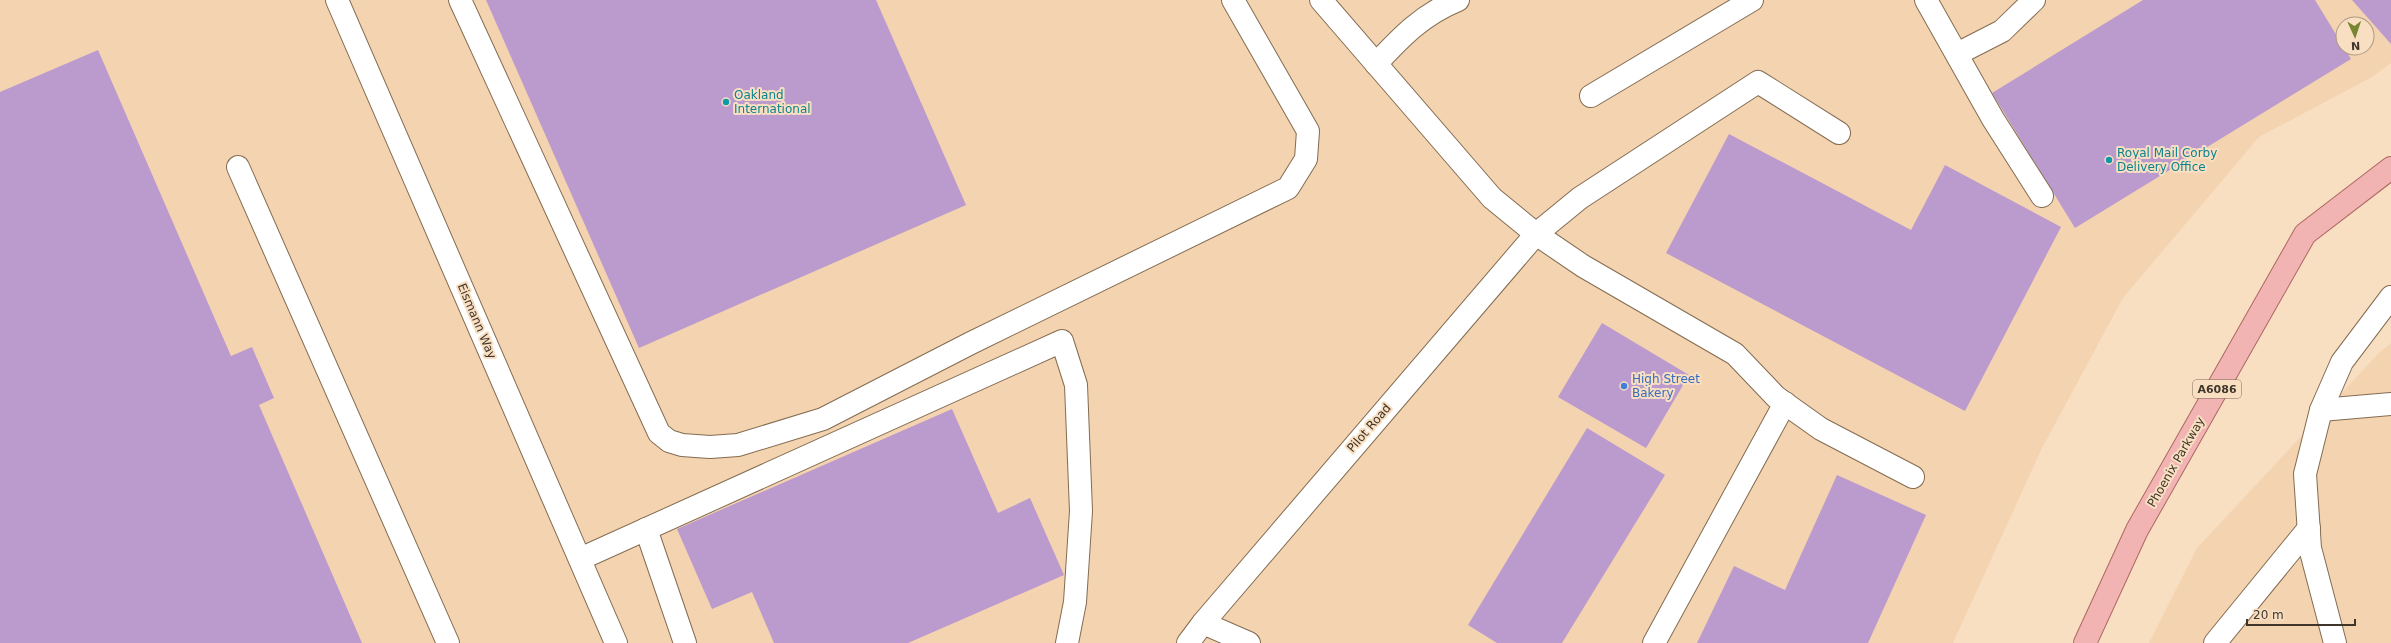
<svg xmlns="http://www.w3.org/2000/svg" width="2391" height="643" font-family="'DejaVu Sans',sans-serif">
	<style>
		.built { fill: #f3d3b0; fill-rule: evenodd }
		.building { fill: #bb9acd }
		.lines { fill: none; stroke-linecap: round; stroke-linejoin: round }
		.minor-casing { stroke: #836c52; stroke-width: 24 }
		.major-casing { stroke: #ad6761; stroke-width: 24 }
		.minor { stroke: #fff; stroke-width: 22 }
		.major { stroke: #f1b4b2; stroke-width: 22 }
		.culture-dot { fill: #0f9aa8; stroke: #f9dfc2; stroke-width: 1.5 }
		.shop-dot { fill: #3f7fe0; stroke: #f9dfc2; stroke-width: 1.5 }
		.labels { text-anchor: middle; dominant-baseline: central; stroke-width: 4; stroke-linejoin: round; paint-order: stroke }
		.shield { fill: #f9dfc2; stroke: #786858; stroke-width: 1 }
		.shield-label { font-size: 11px; font-weight: bold; fill: #40352a }
		.culture-label { font-size: 12px; fill: #0d838f; stroke: #f9dfc2; text-anchor: start }
		.street-label { font-size: 12px; fill: #40352a; stroke: #f9dfc2 }
		.shop-label { font-size: 12px; fill: #366cbe; stroke: #f9dfc2; text-anchor: start }
	</style>
	<rect width="100%" height="100%" fill="#f9dfc2"/>
	<g class="built">
		<path d="M0 0H2391V63L2372 77 2259 137 2123 298 2042 448 1953 643H0ZM2343 24H2367V48H2343Z"/>
		<polygon points="2391,343 2391,643 2149,643 2197,548 2378,354"/>
	</g>
	<g class="building">
		<polygon points="486,0 876,0 966,205 639,348"/>
		<polygon points="2143,0 2315,0 2351,59 2075,228 1992,93"/>
		<polygon points="2352,0 2391,0 2391,44"/>
		<polygon points="98,50 231,356 252,347 274,398 259,405 362,643 0,643 0,92"/>
		<polygon points="1729,134 1911,230 1945,165 2061,227 1965,411 1666,253"/>
		<polygon points="1602,323 1689,375 1646,448 1558,397"/>
		<polygon points="952,409 998,513 1030,498 1064,575 908,643 774,643 752,592 712,609 677,529"/>
		<polygon points="1587,428 1665,475 1562,643 1497,643 1468,625"/>
		<polygon points="1837,475 1926,515 1868,643 1697,643 1734,566 1785,590"/>
	</g>
	<g class="lines">
		<defs>
			<g id="minor">
				<polyline points="337,0 616,643"/>
				<polyline points="460,0 659,433 669,441 682,445 710,447 738,445 823,419 971,343 1288,188 1306,159 1308,131 1233,0"/>
				<polyline points="1321,0 1492,198 1536,234 1583,266 1735,354 1776,397 1821,429 1913,477"/>
				<polyline points="1926,0 1993,119 2042,196"/>
				<polyline points="1957,54 2002,31 2034,0"/>
				<path d="M1376 64C1401 37 1423 14 1458 0"/>
				<polyline points="1591,96 1752,0"/>
				<polyline points="238,167 448,643"/>
				<polyline points="2321,410 2391,404"/>
				<polyline points="646,529 685,643"/>
				<polyline points="580,559 1062,341 1076,385 1081,511 1075,602 1067,643"/>
				<polyline points="1203,623 1536,234 1580,198 1758,82 1839,133"/>
				<polyline points="1188,643 1203,623 1249,643"/>
				<polyline points="1654,643 1785,403"/>
				<polyline points="2215,643 2309,528"/>
				<polyline points="2335,643 2310,548 2305,474 2321,410 2342,362 2391,297"/>
			</g>
			<polyline id="major" points="2085,643 2137,530 2305,234 2391,168"/>
		</defs>
		<use href="#minor" class="minor-casing"/>
		<use href="#major" class="major-casing"/>
		<use href="#minor" class="minor"/>
		<use href="#major" class="major"/>
	</g>
	<g class="culture-dot">
		<circle cx="726" cy="102" r="4"/>
		<circle cx="2109" cy="160" r="4"/>
	</g>
	<circle class="shop-dot" cx="1624" cy="386" r="4"/>
	<g class="labels">
		<rect class="shield" x="2193" y="380" width="48" height="18" rx="3"/>
		<g class="shield-label">
			<text x="2217" y="389">A6086</text>
		</g>
		<g class="culture-label">
			<text x="734" y="95">Oakland<tspan x="734" dy="14">International</tspan></text>
			<text x="2117" y="153">Royal Mail Corby<tspan x="2117" dy="14">Delivery Office</tspan></text>
		</g>
		<g class="street-label">
			<text transform="translate(477 321) rotate(67)">Eismann Way</text>
			<text transform="translate(1369 428) rotate(-49)">Pilot Road</text>
			<text transform="translate(2176 462) rotate(-60)">Phoenix Parkway</text>
		</g>
		<g class="shop-label">
			<text x="1632" y="379">High Street<tspan x="1632" dy="14">Bakery</tspan></text>
		</g>
	</g>
	<g transform="translate(2355 36) rotate(177)"><circle r="19" fill="#f9dfc2" stroke="#af9b85"/>
	<path d="M0-3L7 15L0 10L-7 15Z" fill="#788533"/>
	<text y="-6" font-size="11" font-weight="bold" text-anchor="middle" fill="#40352a">N</text>
	</g>
	<path d="M2247 619v6h108v-6" fill="none" stroke="#40352a" stroke-width="2"/>
	<text x="2253" y="619" font-size="12" fill="#40352a" stroke="#f9dfc2" stroke-width="3" paint-order="stroke">20 m</text>
</svg>
